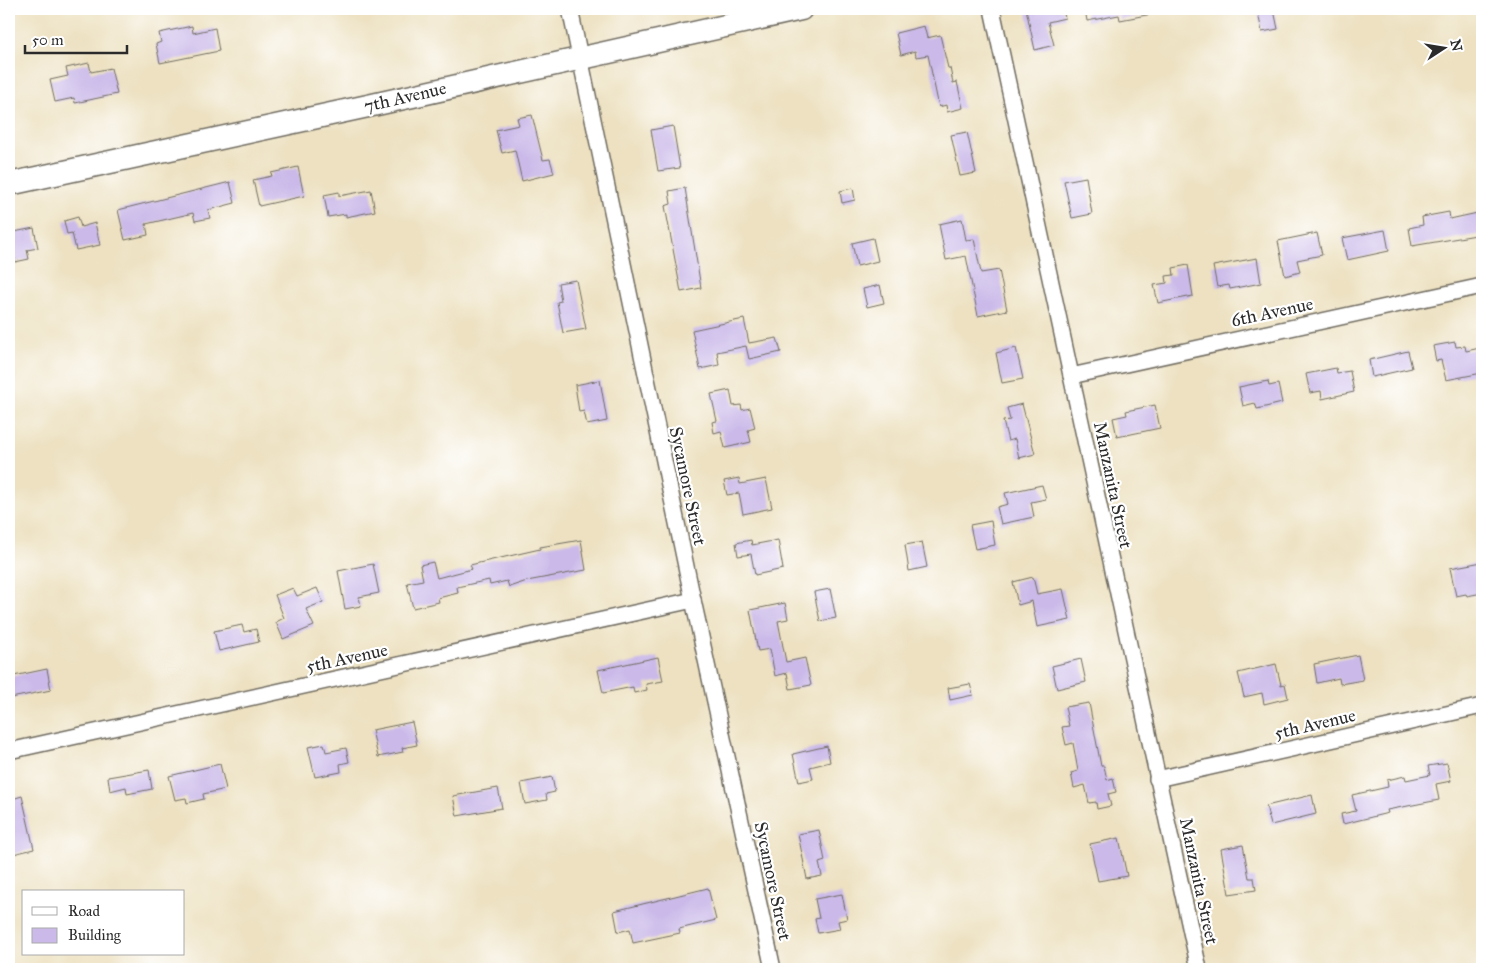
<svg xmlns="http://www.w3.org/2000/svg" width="1491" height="978" font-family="'IM FELL Great Primer',serif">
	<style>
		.building { fill: #cbbae9 }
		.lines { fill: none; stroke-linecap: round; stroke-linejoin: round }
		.street-casing { stroke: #6f6b60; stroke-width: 18 }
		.secondary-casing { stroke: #6f6b60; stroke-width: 25 }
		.street { stroke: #fff; stroke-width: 15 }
		.secondary { stroke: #fff; stroke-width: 22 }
		.labels { text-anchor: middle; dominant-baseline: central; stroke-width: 4.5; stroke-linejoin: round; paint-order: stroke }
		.street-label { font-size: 18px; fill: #2b2b2b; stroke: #fff }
	</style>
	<rect width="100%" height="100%" fill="#fff"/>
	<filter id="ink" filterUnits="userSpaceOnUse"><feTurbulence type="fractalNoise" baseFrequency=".02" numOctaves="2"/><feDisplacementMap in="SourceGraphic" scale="10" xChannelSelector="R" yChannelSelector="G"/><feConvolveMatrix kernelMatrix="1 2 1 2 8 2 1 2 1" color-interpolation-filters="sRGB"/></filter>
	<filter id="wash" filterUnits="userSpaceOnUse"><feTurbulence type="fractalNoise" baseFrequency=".0096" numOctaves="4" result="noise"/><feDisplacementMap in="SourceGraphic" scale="20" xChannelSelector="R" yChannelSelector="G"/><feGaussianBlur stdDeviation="1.12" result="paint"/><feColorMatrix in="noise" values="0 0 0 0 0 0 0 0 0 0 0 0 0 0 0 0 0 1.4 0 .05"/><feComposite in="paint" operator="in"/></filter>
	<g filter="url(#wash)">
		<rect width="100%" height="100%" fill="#ede1c1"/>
		<g id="blocks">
			<g class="building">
				<polygon points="1026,9 1063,9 1065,18 1048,22 1054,45 1035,50"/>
				<polygon points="1085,9 1151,9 1152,14 1120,20 1119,15 1087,21"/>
				<polygon points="1274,10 1278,29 1262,32 1258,13"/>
				<polygon points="192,26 193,33 215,28 219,51 160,63 156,44 161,42 159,33"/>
				<polygon points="924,26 927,38 940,35 948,68 950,68 953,83 957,82 963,108 947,112 946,105 939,107 928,55 916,57 915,51 901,55 896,33"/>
				<polygon points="89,63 91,72 111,68 117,94 75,103 74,98 55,102 50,80 68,76 66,68"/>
				<polygon points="532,115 543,160 550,159 554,173 522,181 515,150 502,153 496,130 519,125 517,118"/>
				<polygon points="673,126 680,168 658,171 651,130"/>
				<polygon points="967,132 976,173 960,176 951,135"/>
				<polygon points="298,167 304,196 259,206 253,180 272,176 271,173"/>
				<polygon points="1086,177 1092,214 1072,218 1064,181"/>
				<polygon points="230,182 235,203 208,210 210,218 195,221 193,213 146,224 148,235 125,240 118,210"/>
				<polygon points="685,188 701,288 681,292 665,206 671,204 669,191"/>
				<polygon points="853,188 855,200 842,203 840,191"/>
				<polygon points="371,190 375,211 346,217 346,214 328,217 324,195 339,192 339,196"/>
				<polygon points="1449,212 1450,219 1482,212 1482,234 1412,246 1409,228 1423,225 1422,217"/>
				<polygon points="78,217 81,227 95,223 100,245 76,250 72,233 67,234 64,221"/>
				<polygon points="962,219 966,240 974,239 981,273 999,270 1007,310 978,316 966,256 946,260 939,224"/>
				<polygon points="34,228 38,248 27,250 29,259 15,262 14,253 9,254 9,233"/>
				<polygon points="1385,230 1389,251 1347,260 1342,238"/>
				<polygon points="1317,233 1322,255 1297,260 1300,272 1285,276 1278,241"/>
				<polygon points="873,238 878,261 857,266 852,243"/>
				<polygon points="1257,258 1261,283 1230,289 1229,285 1217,287 1213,266"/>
				<polygon points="1188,265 1193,296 1158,303 1154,285 1167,283 1166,276 1174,275 1173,268"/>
				<polygon points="576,280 586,329 563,333 557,302 561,301 558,283"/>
				<polygon points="880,285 884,303 867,307 863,289"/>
				<polygon points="744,319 749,343 777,338 781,352 749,359 746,346 717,352 719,365 700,369 692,330"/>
				<polygon points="1455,342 1456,347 1465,346 1466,351 1480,348 1482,360 1482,373 1446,380 1441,360 1436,361 1433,346"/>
				<polygon points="1016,348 1023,379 1002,383 996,353"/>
				<polygon points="1408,351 1412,368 1372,377 1369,360"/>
				<polygon points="1336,368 1337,373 1350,371 1354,392 1322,399 1321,391 1310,393 1306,374"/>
				<polygon points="600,380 607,421 587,425 584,411 579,412 575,385"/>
				<polygon points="1268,381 1269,386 1278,384 1282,403 1257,409 1255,403 1243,406 1239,387"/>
				<polygon points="730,390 733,406 741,405 742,410 750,408 755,428 748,430 751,442 725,448 721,431 714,433 712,422 717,421 711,394"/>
				<polygon points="1022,404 1035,454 1019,458 1015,439 1008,441 1003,421 1010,420 1007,408"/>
				<polygon points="1155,405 1160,428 1117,437 1113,418 1127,415 1126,411"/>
				<polygon points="739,478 740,484 766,479 772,508 743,514 739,493 727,495 724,481"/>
				<polygon points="1042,485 1046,499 1031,502 1034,517 1001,524 997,507 1008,504 1005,493"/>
				<polygon points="991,521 995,545 975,549 970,525"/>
				<polygon points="581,540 586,570 527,581 509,587 507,581 490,585 489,580 457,587 458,593 438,598 439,602 413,608 407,583 423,580 420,565 433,562 437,578 472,569 470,565 540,549 540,547"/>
				<polygon points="751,540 752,545 778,540 783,569 755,575 751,554 738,556 736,543"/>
				<polygon points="922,542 927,567 909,571 905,545"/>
				<polygon points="1482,562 1482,593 1467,596 1466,594 1456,596 1450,568"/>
				<polygon points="373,564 379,593 359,597 361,606 345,609 338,571"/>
				<polygon points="1033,577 1037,594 1063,589 1070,620 1037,627 1032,601 1018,605 1013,582"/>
				<polygon points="293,588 297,596 317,588 323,602 306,609 314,626 283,639 276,622 284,618 275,595"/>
				<polygon points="830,589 836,618 820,621 814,592"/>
				<polygon points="785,603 788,619 778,621 786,662 805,658 811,685 790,689 787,673 775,676 770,649 758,651 750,610"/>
				<polygon points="242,625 244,632 256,629 259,642 219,651 214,631"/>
				<polygon points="1358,655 1363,680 1340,684 1339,678 1317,683 1314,664"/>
				<polygon points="658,657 663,681 646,684 647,690 634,693 633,687 603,693 598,670"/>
				<polygon points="1081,659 1086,682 1057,689 1052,666"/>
				<polygon points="1276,664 1281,685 1285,684 1288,698 1264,704 1262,693 1244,697 1238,673"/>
				<polygon points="47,669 51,690 11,698 9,677"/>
				<polygon points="970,684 973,695 950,700 948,688"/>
				<polygon points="1089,703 1101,766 1104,766 1107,780 1113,778 1116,792 1108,794 1111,806 1097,809 1096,802 1089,803 1085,785 1074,788 1071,773 1078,771 1073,743 1066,745 1062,727 1069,726 1065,707"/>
				<polygon points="412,722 417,745 402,748 403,752 378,757 372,730"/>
				<polygon points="324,744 326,752 346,748 349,762 340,764 341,772 315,777 308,747"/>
				<polygon points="827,746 830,762 810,767 813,779 799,782 793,754"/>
				<polygon points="1447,763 1451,781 1436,784 1439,800 1387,810 1388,813 1343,824 1341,814 1356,811 1352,795 1388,787 1387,780 1405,776 1406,780 1430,775 1428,766"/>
				<polygon points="220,764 226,789 203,794 204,799 187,803 186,798 175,800 169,776"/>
				<polygon points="149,770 152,789 127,794 126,787 110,791 108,777"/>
				<polygon points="552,777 555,792 546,794 547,800 525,804 521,783"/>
				<polygon points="498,788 502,808 457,816 453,796"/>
				<polygon points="1312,795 1316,814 1271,825 1266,806"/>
				<polygon points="22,796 34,849 9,855 9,800"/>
				<polygon points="819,830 825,861 819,863 822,876 807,879 798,834"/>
				<polygon points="1119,838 1127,876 1098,881 1090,844"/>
				<polygon points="1243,845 1249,878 1254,878 1256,890 1229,894 1221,849"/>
				<polygon points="708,888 716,920 679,929 680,933 633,943 630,929 618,932 614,911"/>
				<polygon points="842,894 847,919 838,921 840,929 818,933 815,919 819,918 815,899"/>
			</g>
		</g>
	</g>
	<g filter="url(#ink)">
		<use href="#blocks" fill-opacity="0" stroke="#6f6b60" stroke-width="1"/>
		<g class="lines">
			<defs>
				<g id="street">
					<polyline points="570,9 693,600 773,969"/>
					<polyline points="992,9 1199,969"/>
					<polyline points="1071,376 1482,286"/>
					<polyline points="9,751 693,600"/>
					<polyline points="1157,779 1482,706"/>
				</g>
				<polyline id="secondary" points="9,184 368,106 801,9"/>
			</defs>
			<use href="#street" class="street-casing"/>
			<use href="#secondary" class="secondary-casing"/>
			<use href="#street" class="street"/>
			<use href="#secondary" class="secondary"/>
		</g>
	</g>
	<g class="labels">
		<g class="street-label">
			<text transform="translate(405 97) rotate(-13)">7th Avenue</text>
			<text transform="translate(1272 312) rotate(-12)">6th Avenue</text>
			<text transform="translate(1113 485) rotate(78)">Manzanita Street</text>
			<text transform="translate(688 486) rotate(78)">Sycamore Street</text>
			<text transform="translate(347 658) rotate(-12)">5th Avenue</text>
			<text transform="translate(1315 724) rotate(-13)">5th Avenue</text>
			<text transform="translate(773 881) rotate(78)">Sycamore Street</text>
			<text transform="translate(1199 881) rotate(78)">Manzanita Street</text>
		</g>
	</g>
	<rect width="1491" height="978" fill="none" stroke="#fff" stroke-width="30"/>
	<rect x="22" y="890" width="162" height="65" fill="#ffffff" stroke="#aaaaaa"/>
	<rect x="32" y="907" width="25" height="8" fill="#ffffff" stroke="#aaaaaa"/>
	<text x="68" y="916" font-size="15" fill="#2b2b2b">Road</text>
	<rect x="32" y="928" width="25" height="15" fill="#cbbae9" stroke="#aaaaaa"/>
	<text x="68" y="940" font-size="15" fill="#2b2b2b">Building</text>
	<g transform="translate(1444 48) rotate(78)" stroke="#ffffff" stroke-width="4" paint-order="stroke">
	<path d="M0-4L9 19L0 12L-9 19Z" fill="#2b2b2b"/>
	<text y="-8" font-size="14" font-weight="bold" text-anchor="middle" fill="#2b2b2b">N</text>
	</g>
	<path d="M25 45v8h102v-8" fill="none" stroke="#2b2b2b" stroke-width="2.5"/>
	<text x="32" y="45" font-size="15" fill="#2b2b2b" stroke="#ffffff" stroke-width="4" paint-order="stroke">50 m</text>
</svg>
